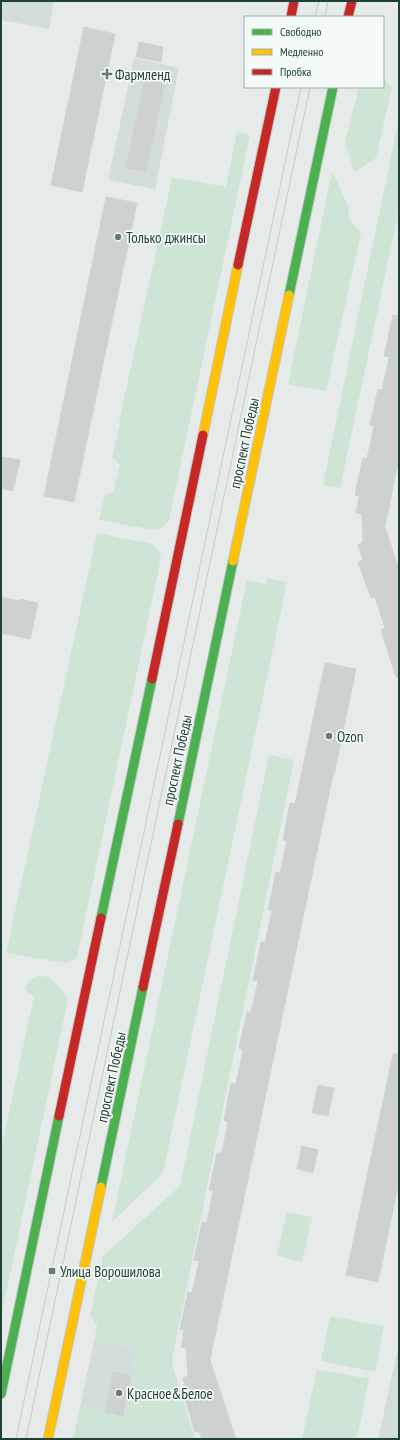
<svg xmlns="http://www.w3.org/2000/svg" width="400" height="1440" font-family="'PT Sans Narrow',sans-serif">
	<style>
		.built { fill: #d3ddd9 }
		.green { fill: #cee4d5 }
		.building { fill: #cdd2d0; stroke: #ced4d2 }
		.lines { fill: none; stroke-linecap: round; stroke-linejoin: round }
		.fast-casing { stroke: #c2cac8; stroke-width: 11 }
		.slow-casing { stroke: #c2cac8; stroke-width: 11 }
		.jam-casing { stroke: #c2cac8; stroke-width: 11 }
		.fast { stroke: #4caf50; stroke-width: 9 }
		.slow { stroke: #ffc107; stroke-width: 9 }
		.jam { stroke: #c62828; stroke-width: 9 }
		.tram { stroke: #c7ccca; stroke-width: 1 }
		.poi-dot { fill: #677c76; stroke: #f4faf7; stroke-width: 1.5 }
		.labels { text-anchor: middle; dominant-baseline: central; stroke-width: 3.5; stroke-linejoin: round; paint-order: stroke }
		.poi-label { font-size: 15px; fill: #224038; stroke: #f4faf7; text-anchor: start }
		.street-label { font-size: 15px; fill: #224038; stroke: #f4faf7 }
	</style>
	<rect width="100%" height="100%" fill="#e6ebe9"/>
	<g class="built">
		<polygon points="1,1 54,1 49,29 1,20"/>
		<polygon points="134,58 179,68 155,189 108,180"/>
		<polygon points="94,1341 136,1349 123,1416 80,1407"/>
		<polygon points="399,1343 399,1439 378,1439"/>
	</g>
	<g class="green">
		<polygon points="383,76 392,88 376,158 354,172 345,142 359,87 383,87"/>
		<polygon points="399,118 399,209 340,488 323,485"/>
		<path d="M237 132 250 135 169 520C163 528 159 529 149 529L99 520 105 494 113 493 120 464 112 458 120 424 119 422 172 178 173 177 226 187Z"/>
		<polygon points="332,171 349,208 348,218 361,233 326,391 288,384"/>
		<polygon points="97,533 152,544 158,550 161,558 77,957 72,961 66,963 6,953"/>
		<polygon points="267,578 287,582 163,1173 112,1222 247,580 265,584"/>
		<polygon points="269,755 294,760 172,1359 173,1367 195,1439 73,1439 80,1407 123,1415 136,1349 94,1341 97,1325 90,1316 103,1256 180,1186"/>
		<path d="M39 976 49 977 55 982 68 999 1 1317V1145H2L34 996 29 994 25 989C27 982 32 978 39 976Z"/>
		<polygon points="287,1212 312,1217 302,1262 277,1256"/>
		<polygon points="330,1316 384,1326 375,1372 321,1361"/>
		<polygon points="317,1369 369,1379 357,1439 302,1439"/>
	</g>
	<g class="building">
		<polygon points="84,27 115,34 82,192 51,185"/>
		<polygon points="139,42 163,47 161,62 136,57"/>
		<polygon points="146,73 166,77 146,172 126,168"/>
		<polygon points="106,197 137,203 74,502 44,496"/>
		<polygon points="393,315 399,316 399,458 385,527 399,570 399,677 396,677 381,630 385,628 375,597 371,598 358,562 363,560 358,545 363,542 362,514 356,513 359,496 355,495 363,458 367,459 374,426 370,425 378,389 382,390 389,357 384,356"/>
		<polygon points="1,457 20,460 13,491 1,488"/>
		<polygon points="1,597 19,601 20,599 38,603 30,639 1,633"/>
		<polygon points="325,663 356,669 334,775 333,775 210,1360 236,1439 202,1439 199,1431 195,1432 184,1395 187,1394 183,1378 188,1376 186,1348 181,1347 184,1330 180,1329 188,1292 192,1293 199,1261 194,1260 202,1222 207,1223 213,1191 209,1190 217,1153 222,1153 228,1122 224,1120 231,1083 236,1084 243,1050 239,1048 247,1012 251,1012 258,981 253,980 261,942 265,943 272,911 268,910 276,872 280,873 287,841 283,840 290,803 295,804"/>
		<polygon points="393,1054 399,1054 399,1181 378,1282 346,1275"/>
		<polygon points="318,1085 334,1088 328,1116 312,1113"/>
		<polygon points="302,1146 318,1150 313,1173 297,1169"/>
		<polygon points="113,1372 131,1376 123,1416 105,1412"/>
	</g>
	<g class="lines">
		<defs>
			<g id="fast">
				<polyline points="289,295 333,87"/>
				<polyline points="178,824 233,561"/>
				<polyline points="101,918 152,679"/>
				<polyline points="101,1187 143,987"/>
				<polyline points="1,1394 59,1116"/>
			</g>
			<g id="slow">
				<polyline points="203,435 238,265"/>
				<polyline points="233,561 289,295"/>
				<polyline points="48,1439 101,1187"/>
			</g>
			<g id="jam">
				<polyline points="291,17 294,1"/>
				<polyline points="348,17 352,1"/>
				<polyline points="238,265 276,87"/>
				<polyline points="152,679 203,435"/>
				<polyline points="143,987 178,824"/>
				<polyline points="59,1116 101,918"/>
			</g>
		</defs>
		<use href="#fast" class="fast-casing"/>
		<use href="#slow" class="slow-casing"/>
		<use href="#jam" class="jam-casing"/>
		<use href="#fast" class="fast"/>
		<use href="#slow" class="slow"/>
		<use href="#jam" class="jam"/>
		<g class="tram">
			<polyline points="315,17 319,1"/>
			<polyline points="325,17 328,1"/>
			<polyline points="16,1439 301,87"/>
			<polyline points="26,1439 310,87"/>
		</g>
	</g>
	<g class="poi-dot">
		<path d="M105 68h4v4h4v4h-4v4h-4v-4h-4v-4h4z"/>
		<circle cx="118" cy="237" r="4"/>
		<circle cx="329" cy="736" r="4"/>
		<rect x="48" y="1267" width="8" height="8" rx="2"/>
		<circle cx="119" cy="1393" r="4"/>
	</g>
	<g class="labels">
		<g class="poi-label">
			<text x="115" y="74">Фармленд</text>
			<text x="126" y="237">Только джинсы</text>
			<text x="337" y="736">Ozon</text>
			<text x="60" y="1271">Улица Ворошилова</text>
			<text x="127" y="1393">Красное&amp;Белое</text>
		</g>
		<g class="street-label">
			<text transform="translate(244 443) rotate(-78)">проспект Победы</text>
			<text transform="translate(177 760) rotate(-78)">проспект Победы</text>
			<text transform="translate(111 1077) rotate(-78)">проспект Победы</text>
		</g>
	</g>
	<rect width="400" height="1440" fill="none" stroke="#224038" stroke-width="4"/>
	<rect x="244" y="16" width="140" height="72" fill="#f4faf7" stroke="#a0b0ab"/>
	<rect x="252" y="29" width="20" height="6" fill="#4caf50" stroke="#a0b0ab"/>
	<text x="280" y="36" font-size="12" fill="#224038">Свободно</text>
	<rect x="252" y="49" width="20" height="6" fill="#ffc107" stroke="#a0b0ab"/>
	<text x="280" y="56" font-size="12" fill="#224038">Медленно</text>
	<rect x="252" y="69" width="20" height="6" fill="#c62828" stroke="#a0b0ab"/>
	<text x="280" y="76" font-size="12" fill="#224038">Пробка</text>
</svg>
